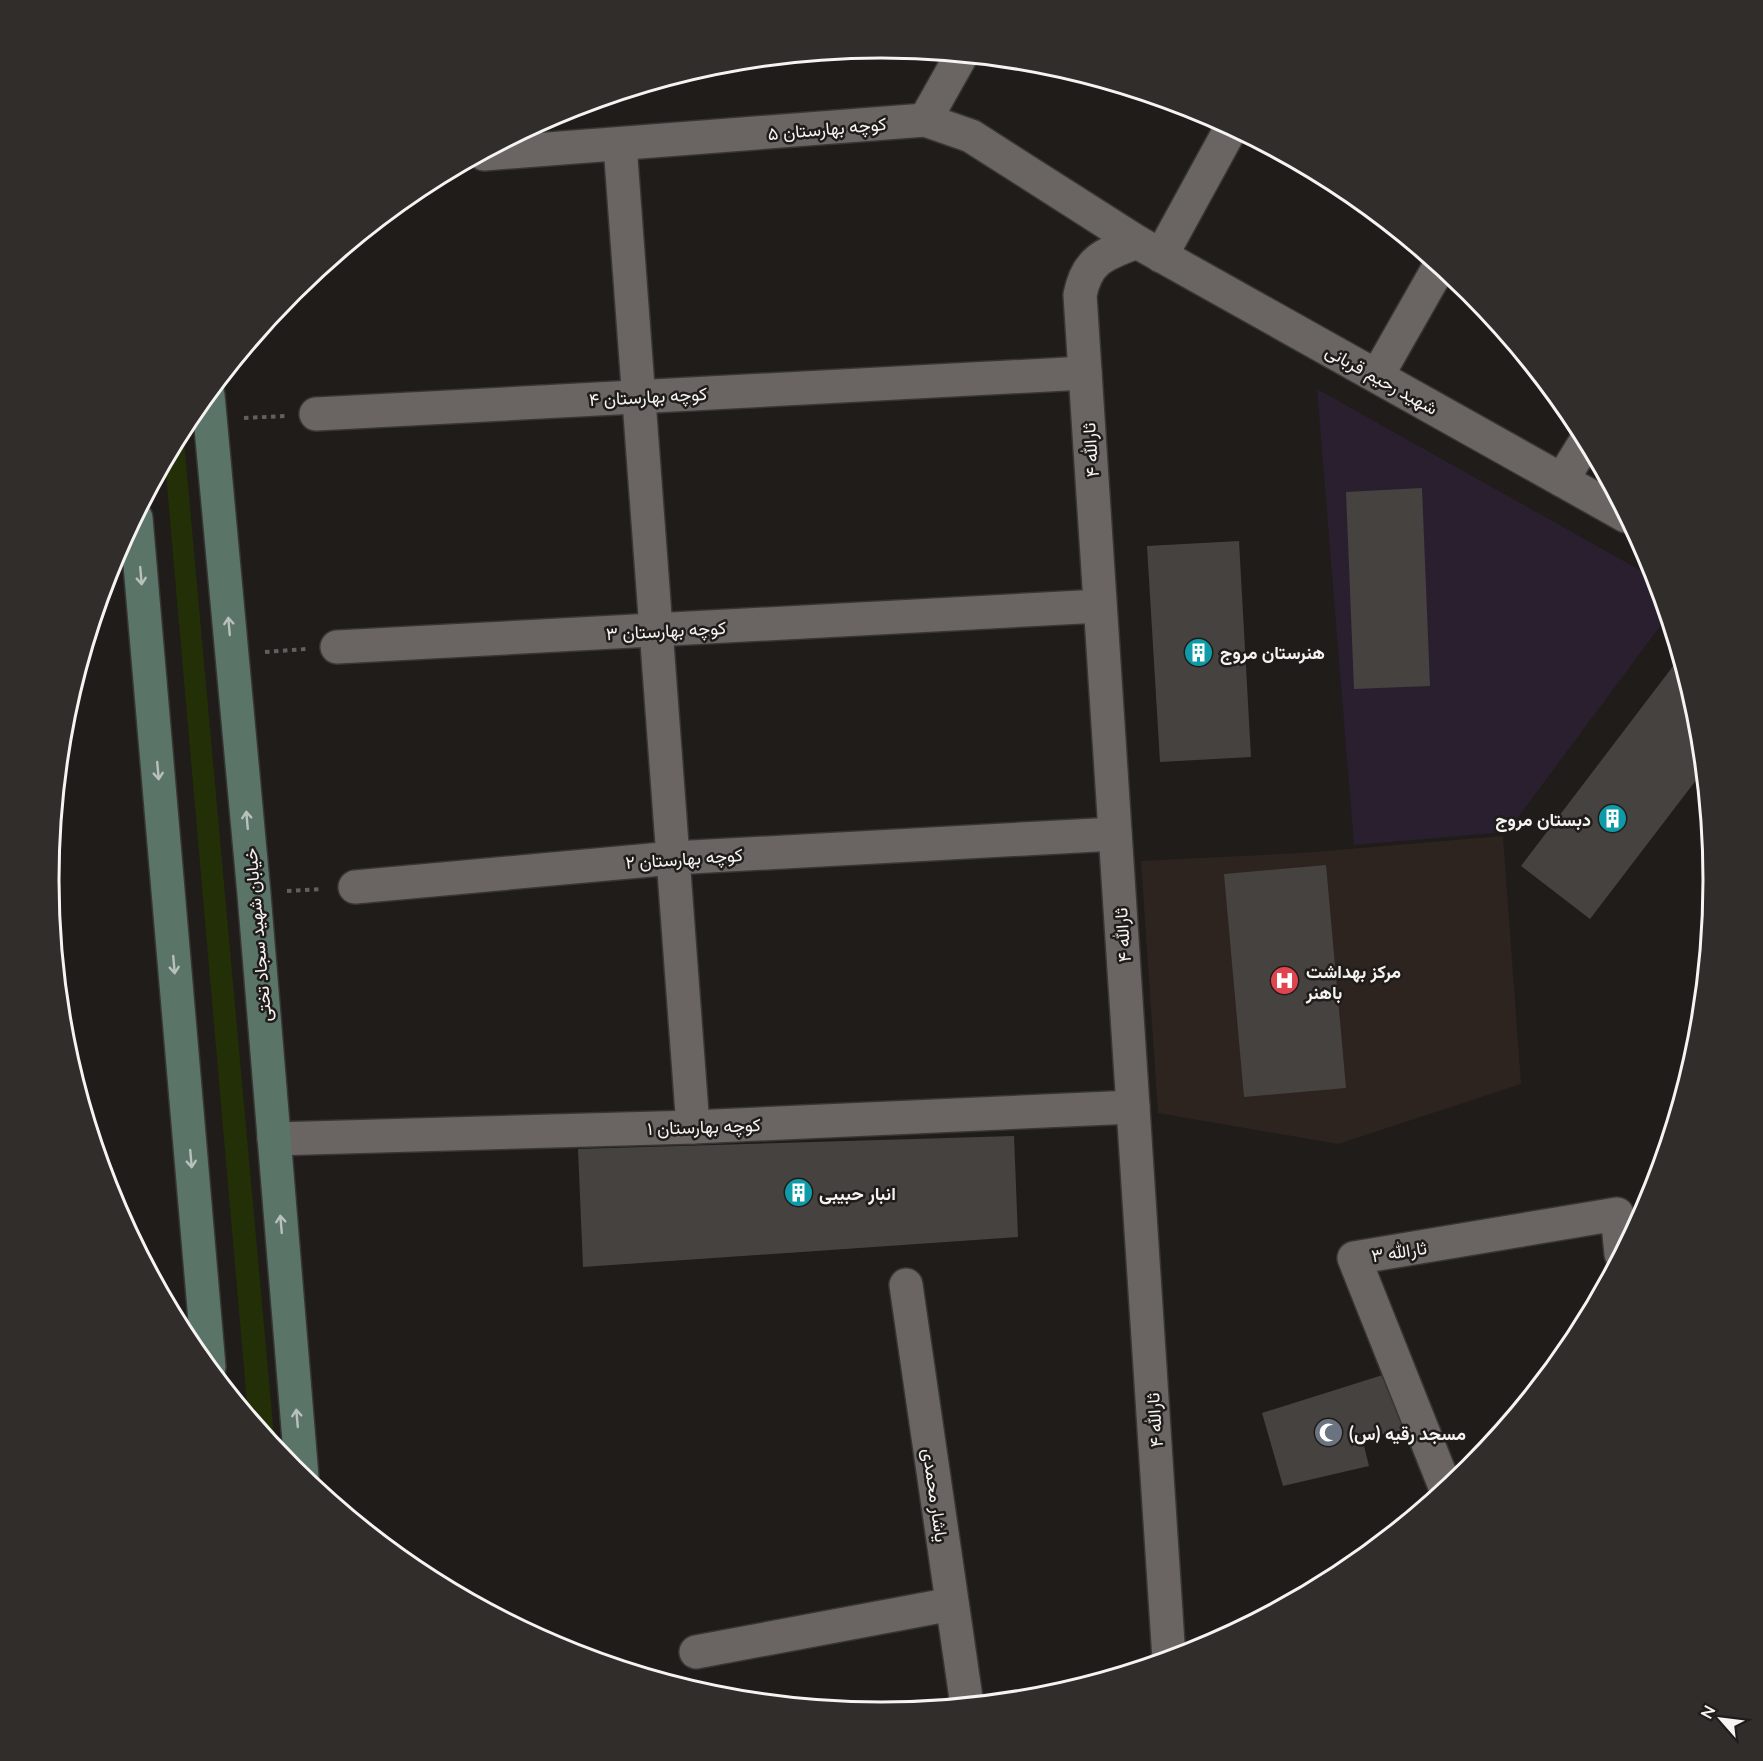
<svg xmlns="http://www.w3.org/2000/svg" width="1763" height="1761" font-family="Lato,Vazirmatn,sans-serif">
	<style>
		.built { fill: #2d241f }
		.education { fill: #291f2e }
		.green { fill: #232f06 }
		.building { fill: #464240 }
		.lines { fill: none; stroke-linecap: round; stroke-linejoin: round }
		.minor-casing { stroke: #383634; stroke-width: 36 }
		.secondary-casing { stroke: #383634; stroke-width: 36 }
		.path { stroke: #62605e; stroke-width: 4; stroke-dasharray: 4.5 4.5; stroke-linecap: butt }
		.minor { stroke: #6a6563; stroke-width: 33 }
		.secondary { stroke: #5b7468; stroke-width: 33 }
		.oneway { stroke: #b8c1bb }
		.labels { text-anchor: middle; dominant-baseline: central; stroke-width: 5; stroke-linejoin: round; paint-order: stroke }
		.street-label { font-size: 18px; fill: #f6f4f2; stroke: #1f1c1a }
		.poi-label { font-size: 18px; font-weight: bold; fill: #f6f4f2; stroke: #1f1c1a; text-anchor: start }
		.rim { fill: none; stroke: #f6f4f2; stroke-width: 3 }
	</style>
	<rect width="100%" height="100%" fill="#1f1c1a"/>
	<polygon class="built" points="1503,836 1521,1084 1338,1144 1158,1113 1141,861 1301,853"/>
	<polygon class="education" points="1317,389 1656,579 1667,617 1507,832 1354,845"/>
	<polygon class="green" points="183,430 275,1447 248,1414 165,463"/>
	<g class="building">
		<polygon points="1422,488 1430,686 1354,689 1346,492"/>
		<polygon points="1239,541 1251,757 1160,762 1147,546"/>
		<polygon points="1680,657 1698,718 1703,771 1590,919 1521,866"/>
		<polygon points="1326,865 1346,1088 1244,1097 1224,874"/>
		<polygon points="1014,1136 1018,1237 583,1267 578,1149"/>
		<polygon points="1389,1373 1414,1428 1362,1438 1369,1466 1283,1486 1262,1413"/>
	</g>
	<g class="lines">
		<defs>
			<g id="minor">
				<polyline points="925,120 961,56"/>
				<polyline points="620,145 693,1127"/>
				<polyline points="484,154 925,120 971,136 1137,242 1626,516"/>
				<path d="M1137 242C1105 254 1087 259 1080 295L1169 1659"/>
				<polyline points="1161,256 1231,128"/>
				<polyline points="1377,376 1439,267"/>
				<polyline points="316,414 1085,373"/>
				<polyline points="1562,480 1586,441"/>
				<polyline points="337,647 1100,606"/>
				<polyline points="355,887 673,858 1115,834"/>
				<polyline points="274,1139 693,1127 1133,1107"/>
				<polyline points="906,1285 967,1705"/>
				<polyline points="1446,1489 1354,1258 1617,1214 1621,1254"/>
				<polyline points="696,1652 952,1604"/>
			</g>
			<g id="secondary">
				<polyline points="208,395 254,894 302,1477"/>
				<polyline points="136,518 209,1367"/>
			</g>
		</defs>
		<use href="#minor" class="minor-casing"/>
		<use href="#secondary" class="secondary-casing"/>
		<g class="path">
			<polyline points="244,418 285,416"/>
			<polyline points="265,652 306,649"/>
			<polyline points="287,891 322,889"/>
		</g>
		<use href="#minor" class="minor"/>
		<use href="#secondary" class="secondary"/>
	</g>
	<defs><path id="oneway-shaft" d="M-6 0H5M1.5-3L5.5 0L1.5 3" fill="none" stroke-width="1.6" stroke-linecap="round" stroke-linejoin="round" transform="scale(1.5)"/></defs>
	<g class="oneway">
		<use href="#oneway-shaft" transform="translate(141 576) rotate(85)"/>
		<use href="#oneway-shaft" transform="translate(229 626) rotate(-95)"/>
		<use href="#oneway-shaft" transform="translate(158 771) rotate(85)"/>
		<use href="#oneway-shaft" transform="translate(247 820) rotate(-95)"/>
		<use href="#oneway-shaft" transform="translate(174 965) rotate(85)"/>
		<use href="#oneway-shaft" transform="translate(191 1159) rotate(85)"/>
		<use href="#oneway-shaft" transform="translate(281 1224) rotate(-95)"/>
		<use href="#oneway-shaft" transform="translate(297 1418) rotate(-95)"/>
	</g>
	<defs>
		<symbol id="building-disc" viewBox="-11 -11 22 22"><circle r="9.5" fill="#0f9aa8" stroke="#1f1c1a"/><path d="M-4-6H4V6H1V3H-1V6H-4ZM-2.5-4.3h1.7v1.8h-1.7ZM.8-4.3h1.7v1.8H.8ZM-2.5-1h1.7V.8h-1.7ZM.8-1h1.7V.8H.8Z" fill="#fff"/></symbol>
		<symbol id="hospital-disc" viewBox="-11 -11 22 22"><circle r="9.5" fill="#e0444e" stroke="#1f1c1a"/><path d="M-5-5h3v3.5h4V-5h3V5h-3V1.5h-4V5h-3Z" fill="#fff"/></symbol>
		<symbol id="mosque-disc" viewBox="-11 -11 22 22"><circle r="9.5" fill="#6b7280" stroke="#1f1c1a"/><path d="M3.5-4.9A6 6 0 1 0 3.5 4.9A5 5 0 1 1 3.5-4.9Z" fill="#fff"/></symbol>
	</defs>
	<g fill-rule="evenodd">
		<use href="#building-disc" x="1182" y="636" width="33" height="33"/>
		<use href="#building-disc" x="1596" y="802" width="33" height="33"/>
		<use href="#hospital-disc" x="1268" y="964" width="33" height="33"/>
		<use href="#building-disc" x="782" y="1176" width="33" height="33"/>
		<use href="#mosque-disc" x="1312" y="1416" width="33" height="33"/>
	</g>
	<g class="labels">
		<g class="street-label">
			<text transform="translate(827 128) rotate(-5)">کوچه بهارستان ۵</text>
			<text transform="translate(1382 379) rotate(29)">شهید رحیم قربانی</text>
			<text transform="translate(648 396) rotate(-3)">کوچه بهارستان ۴</text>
			<text transform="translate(1090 450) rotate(-94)">ثارالله ۴</text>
			<text transform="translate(666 630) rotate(-3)">کوچه بهارستان ۳</text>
			<text transform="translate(684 858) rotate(-4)">کوچه بهارستان ۲</text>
			<text transform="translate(257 935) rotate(-95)">خیابان شهید سجاد تختی</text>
			<text transform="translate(1122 935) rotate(-94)">ثارالله ۴</text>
			<text transform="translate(704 1126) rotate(-2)">کوچه بهارستان ۱</text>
			<text transform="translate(1399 1251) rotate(-9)">ثارالله ۳</text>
			<text transform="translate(1154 1420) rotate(-94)">ثارالله ۴</text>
			<text transform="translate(936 1495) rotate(82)">یاشار محمدی</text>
		</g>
		<g class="poi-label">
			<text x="1220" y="652">هنرستان مروج</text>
			<text x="1591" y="819" text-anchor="end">دبستان مروج</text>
			<text x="1306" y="971">مرکز بهداشت<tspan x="1306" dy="21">باهنر</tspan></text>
			<text x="819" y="1193">انبار حبیبی</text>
			<text x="1349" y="1433">مسجد رقیه (س)</text>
		</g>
	</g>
	<path d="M0 0H1763V1761H0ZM59 880a822 822 0 1 1 1644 0a822 822 0 1 1-1644 0Z" fill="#302d2b" fill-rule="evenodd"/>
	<path class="rim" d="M59 880a822 822 0 1 1 1644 0a822 822 0 1 1-1644 0Z"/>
	<g transform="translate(1721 1719) rotate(298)" stroke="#1f1c1a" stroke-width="4.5" paint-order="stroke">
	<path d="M0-4.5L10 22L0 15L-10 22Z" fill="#f6f4f2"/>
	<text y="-9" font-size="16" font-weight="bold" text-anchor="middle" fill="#f6f4f2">N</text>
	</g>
</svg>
